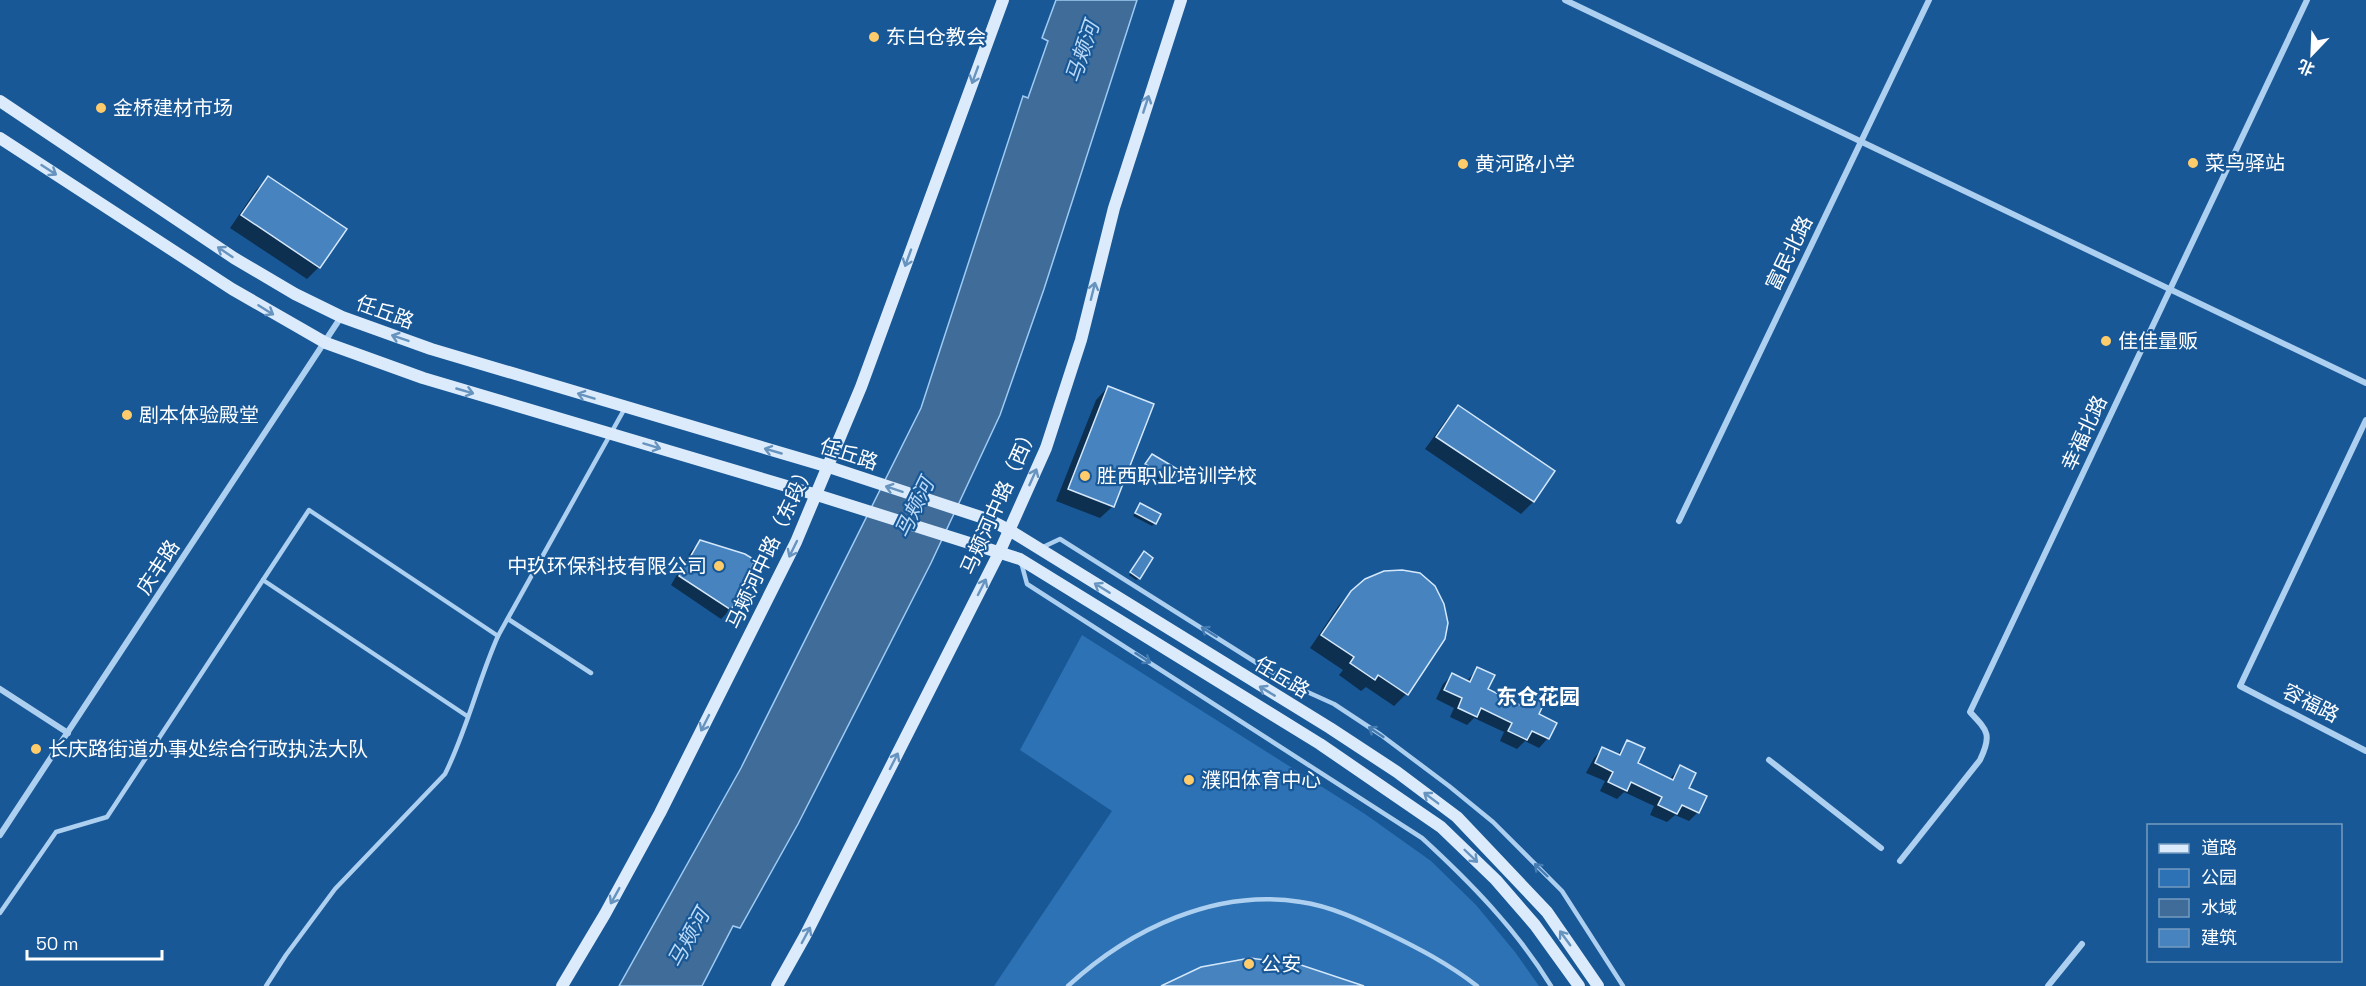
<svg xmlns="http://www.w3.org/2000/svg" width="2366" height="986" font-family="'Space Grotesk','Noto Sans SC',sans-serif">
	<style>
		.green { fill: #2d72b4 }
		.water { fill: #406c99; stroke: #9fcbf3; stroke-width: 1.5 }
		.shadow { fill: #0007 }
		.building { fill: #4683bf; stroke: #d4e8fb; stroke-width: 1.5 }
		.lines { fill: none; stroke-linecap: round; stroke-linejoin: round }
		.lane { stroke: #adcff0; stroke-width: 4.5 }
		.street { stroke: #adcff0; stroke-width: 6 }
		.secondary { stroke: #dbebfb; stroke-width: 12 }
		.oneway { stroke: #6793bf }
		.oneway2 { stroke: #457cb2 }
		.poi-dot { fill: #ffcc6c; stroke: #195897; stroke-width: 2 }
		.labels { text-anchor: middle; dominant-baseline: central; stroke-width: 4.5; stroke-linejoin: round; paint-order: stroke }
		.poi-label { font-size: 20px; fill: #fff; stroke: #195897; text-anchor: start }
		.street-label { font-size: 20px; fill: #fff; stroke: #195897 }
		.water-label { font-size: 21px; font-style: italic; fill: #b9d9f7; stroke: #195897 }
		.neighbourhood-label { font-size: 21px; font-weight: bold; fill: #fff; stroke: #195897 }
	</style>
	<rect width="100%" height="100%" fill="#195897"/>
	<polygon class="green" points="1082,635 1365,814 1431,861 1476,905 1515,952 1539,986 994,986 1112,811 1020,750"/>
	<polygon class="water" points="1056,0 1137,0 1044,289 1000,415 931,563 798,824 740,928 733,926 702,986 619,986 741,768 921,408 1023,96 1028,98 1048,41 1042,38"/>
	<g class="shadow">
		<polygon points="268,178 319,267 307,279 230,228 256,190"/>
		<polygon points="1108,387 1113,506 1100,518 1056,501 1096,400"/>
		<polygon points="1458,407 1553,472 1533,502 1521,514 1425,449 1446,420"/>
		<polygon points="1152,455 1171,480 1165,486 1141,470"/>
		<polygon points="1140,505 1155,523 1152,526 1133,516"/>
		<polygon points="701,541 752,565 730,610 721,619 671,585 691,551"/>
		<polygon points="1142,556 1139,578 1136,580 1129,575"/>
		<polygon points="1352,592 1406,694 1394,706 1366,687 1361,691 1339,675 1343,670 1310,648 1339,605"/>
		<polygon points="1478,668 1486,690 1519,706 1530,693 1548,738 1539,748 1525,741 1517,749 1500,741 1504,732 1474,718 1467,725 1450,717 1454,708 1436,699 1443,684 1452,675 1466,682"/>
		<polygon points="1628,742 1636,764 1669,780 1680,767 1698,812 1689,821 1675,815 1667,822 1650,815 1654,806 1624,792 1617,799 1600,791 1605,781 1586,773 1594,758 1603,748 1617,755"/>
	</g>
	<g class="building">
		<polygon points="268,176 347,229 320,268 241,215"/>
		<polygon points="1108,386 1154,404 1114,507 1068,489"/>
		<polygon points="1458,405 1555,471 1534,502 1436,437"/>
		<polygon points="1152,454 1179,470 1172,481 1145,464"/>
		<polygon points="1140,503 1161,514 1156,524 1135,513"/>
		<polygon points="700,540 745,554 755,560 731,610 679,576"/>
		<polygon points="1144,551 1153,558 1140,579 1130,572"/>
		<polygon points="1402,570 1420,573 1435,586 1444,604 1448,623 1445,639 1408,695 1378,675 1375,680 1350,663 1354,657 1321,635 1351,591 1365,579 1384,571"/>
		<polygon points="1477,667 1495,675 1488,689 1522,706 1529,691 1546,699 1539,714 1557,723 1549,739 1532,731 1527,740 1508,731 1512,723 1481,708 1477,717 1458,708 1462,698 1444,690 1452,673 1470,682"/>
		<polygon points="1627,740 1645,748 1638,763 1673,780 1680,765 1696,773 1689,788 1707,796 1699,813 1682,805 1677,814 1658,805 1662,797 1631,782 1627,791 1608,782 1613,772 1595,763 1602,747 1620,755"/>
		<polygon points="1250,958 1301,965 1364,986 1161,986 1201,967"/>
	</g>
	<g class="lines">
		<g class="lane">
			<polyline points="1041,548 1060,539 1260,665 1303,690 1334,704 1381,735 1449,786 1493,822 1562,891 1623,986"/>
			<path d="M1021 562 1027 584 1422 838C1470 882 1517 930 1551 986"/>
			<polyline points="263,580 467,716"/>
			<polyline points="508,619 591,673"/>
			<polyline points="0,913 56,832 107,817 309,510 498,636"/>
			<path d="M266 986 286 955 335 889 445 774C467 730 478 681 498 636L625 408"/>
			<path d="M1068 986C1130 929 1216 888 1301 902 1330 906 1360 920 1387 933 1418 948 1449 964 1477 986"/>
		</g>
		<g class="street">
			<polyline points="1565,0 2366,383"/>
			<polyline points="2366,420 2240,686 2366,751"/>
			<polyline points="1679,521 1929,0"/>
			<polyline points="0,689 68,733"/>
			<polyline points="1769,760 1881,848"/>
			<polyline points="0,835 341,317"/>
			<path d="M1900 861 1980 760C1992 735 1988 731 1970 712L2307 0"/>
			<polyline points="2048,986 2082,944"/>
		</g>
		<g class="secondary">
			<polyline points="0,101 234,258 295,294 342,317 431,349 829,467 990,520 1009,530 1330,728 1397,772 1457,817 1547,912 1598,986"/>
			<polyline points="0,138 232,289 326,343 423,378 817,495 1020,559 1320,744 1441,827 1496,880 1535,925 1579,986"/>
			<polyline points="562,986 605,914 660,813 796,542 861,387 1003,0"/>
			<polyline points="777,986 805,936 999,553 1046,448 1081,340 1114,208 1181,0"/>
		</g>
	</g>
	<defs><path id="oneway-shaft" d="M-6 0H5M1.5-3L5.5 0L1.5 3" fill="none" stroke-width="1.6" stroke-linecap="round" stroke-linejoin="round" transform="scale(1.5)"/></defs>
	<g class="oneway">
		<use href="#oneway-shaft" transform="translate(975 75) rotate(110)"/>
		<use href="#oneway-shaft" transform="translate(1146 104) rotate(-72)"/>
		<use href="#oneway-shaft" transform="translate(49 170) rotate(33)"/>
		<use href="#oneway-shaft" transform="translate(225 252) rotate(-146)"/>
		<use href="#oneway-shaft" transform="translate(908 258) rotate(110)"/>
		<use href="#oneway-shaft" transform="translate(1093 291) rotate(-76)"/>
		<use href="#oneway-shaft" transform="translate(266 310) rotate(32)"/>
		<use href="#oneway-shaft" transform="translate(400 338) rotate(-161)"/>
		<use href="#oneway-shaft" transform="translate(465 391) rotate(16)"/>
		<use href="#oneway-shaft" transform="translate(586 396) rotate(-163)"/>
		<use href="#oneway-shaft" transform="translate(652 446) rotate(17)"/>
		<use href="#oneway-shaft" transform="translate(773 451) rotate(-164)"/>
		<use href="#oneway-shaft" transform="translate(1033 477) rotate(-66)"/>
		<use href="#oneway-shaft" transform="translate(894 489) rotate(-162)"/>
		<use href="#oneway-shaft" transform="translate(793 549) rotate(116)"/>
		<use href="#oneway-shaft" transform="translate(982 587) rotate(-63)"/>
		<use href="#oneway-shaft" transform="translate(1102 588) rotate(-148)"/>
		<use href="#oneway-shaft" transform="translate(1267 691) rotate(-149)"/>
		<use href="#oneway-shaft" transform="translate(705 723) rotate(117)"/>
		<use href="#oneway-shaft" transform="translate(894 761) rotate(-63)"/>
		<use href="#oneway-shaft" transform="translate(1431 798) rotate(-143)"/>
		<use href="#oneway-shaft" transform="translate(1471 856) rotate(44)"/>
		<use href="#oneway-shaft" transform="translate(615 896) rotate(119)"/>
		<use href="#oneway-shaft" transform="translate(806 935) rotate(-62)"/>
		<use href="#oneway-shaft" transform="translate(1565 938) rotate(-126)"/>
	</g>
	<g class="oneway2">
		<use href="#oneway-shaft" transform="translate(1209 632) rotate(-148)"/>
		<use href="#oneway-shaft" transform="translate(1143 658) rotate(33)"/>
		<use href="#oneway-shaft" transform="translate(1376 732) rotate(-146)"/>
		<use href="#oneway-shaft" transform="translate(1541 870) rotate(-136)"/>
	</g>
	<g class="poi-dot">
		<circle cx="874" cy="37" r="6"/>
		<circle cx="101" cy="108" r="6"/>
		<circle cx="2193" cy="163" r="6"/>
		<circle cx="1463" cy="164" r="6"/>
		<circle cx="2106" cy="341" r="6"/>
		<circle cx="127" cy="415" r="6"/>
		<circle cx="1085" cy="476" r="6"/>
		<circle cx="719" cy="566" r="6"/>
		<circle cx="36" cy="749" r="6"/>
		<circle cx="1189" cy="780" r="6"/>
		<circle cx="1249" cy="964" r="6"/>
	</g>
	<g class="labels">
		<g class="poi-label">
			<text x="886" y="37">东白仓教会</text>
			<text x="113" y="108">金桥建材市场</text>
			<text x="2205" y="163">菜鸟驿站</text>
			<text x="1475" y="164">黄河路小学</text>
			<text x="2118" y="341">佳佳量贩</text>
			<text x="139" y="415">剧本体验殿堂</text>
			<text x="1097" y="476">胜西职业培训学校</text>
			<text x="707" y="566" text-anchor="end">中玖环保科技有限公司</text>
			<text x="48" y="749">长庆路街道办事处综合行政执法大队</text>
			<text x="1201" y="780">濮阳体育中心</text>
			<text x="1261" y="964">公安</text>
		</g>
		<g class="street-label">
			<text transform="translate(1789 253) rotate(-64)">富民北路</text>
			<text transform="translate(385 312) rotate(20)">任丘路</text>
			<text transform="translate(2084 433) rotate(-65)">幸福北路</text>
			<text transform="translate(849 454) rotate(18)">任丘路</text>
			<text transform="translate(999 500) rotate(-66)">马颊河中路（西）</text>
			<text transform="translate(770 546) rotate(-65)">马颊河中路（东段）</text>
			<text transform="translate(158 567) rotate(-57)">庆丰路</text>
			<text transform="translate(1282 677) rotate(31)">任丘路</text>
			<text transform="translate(2311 703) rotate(27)">容福路</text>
		</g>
		<g class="water-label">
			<text transform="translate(1082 52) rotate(-71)">马颊河</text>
			<text transform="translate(914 508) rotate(-64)">马颊河</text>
			<text transform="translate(688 938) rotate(-61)">马颊河</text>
		</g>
		<g class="neighbourhood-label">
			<text x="1538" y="696">东仓花园</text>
		</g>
	</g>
	<rect x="2147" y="824" width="195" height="138" fill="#195897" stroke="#759bc1" stroke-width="1.5"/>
	<rect x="2159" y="844" width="30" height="9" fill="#dbebfb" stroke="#759bc1" stroke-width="1.5"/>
	<text x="2201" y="854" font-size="18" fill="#ffffff">道路</text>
	<rect x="2159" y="869" width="30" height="18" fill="#2d72b4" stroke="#759bc1" stroke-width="1.5"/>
	<text x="2201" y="884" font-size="18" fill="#ffffff">公园</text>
	<rect x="2159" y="899" width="30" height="18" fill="#406c99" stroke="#759bc1" stroke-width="1.5"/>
	<text x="2201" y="914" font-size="18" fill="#ffffff">水域</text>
	<rect x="2159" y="929" width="30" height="18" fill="#4683bf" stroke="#759bc1" stroke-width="1.5"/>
	<text x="2201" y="944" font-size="18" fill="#ffffff">建筑</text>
	<g transform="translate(2312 54) rotate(203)" stroke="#195897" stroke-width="4.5" paint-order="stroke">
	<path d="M0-4.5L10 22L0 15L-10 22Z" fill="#ffffff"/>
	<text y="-9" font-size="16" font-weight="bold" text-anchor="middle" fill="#ffffff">北</text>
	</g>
	<path d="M27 950v9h135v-9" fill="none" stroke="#ffffff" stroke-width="3"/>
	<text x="36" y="950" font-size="18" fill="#ffffff" stroke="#195897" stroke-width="4.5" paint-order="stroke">50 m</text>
</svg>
